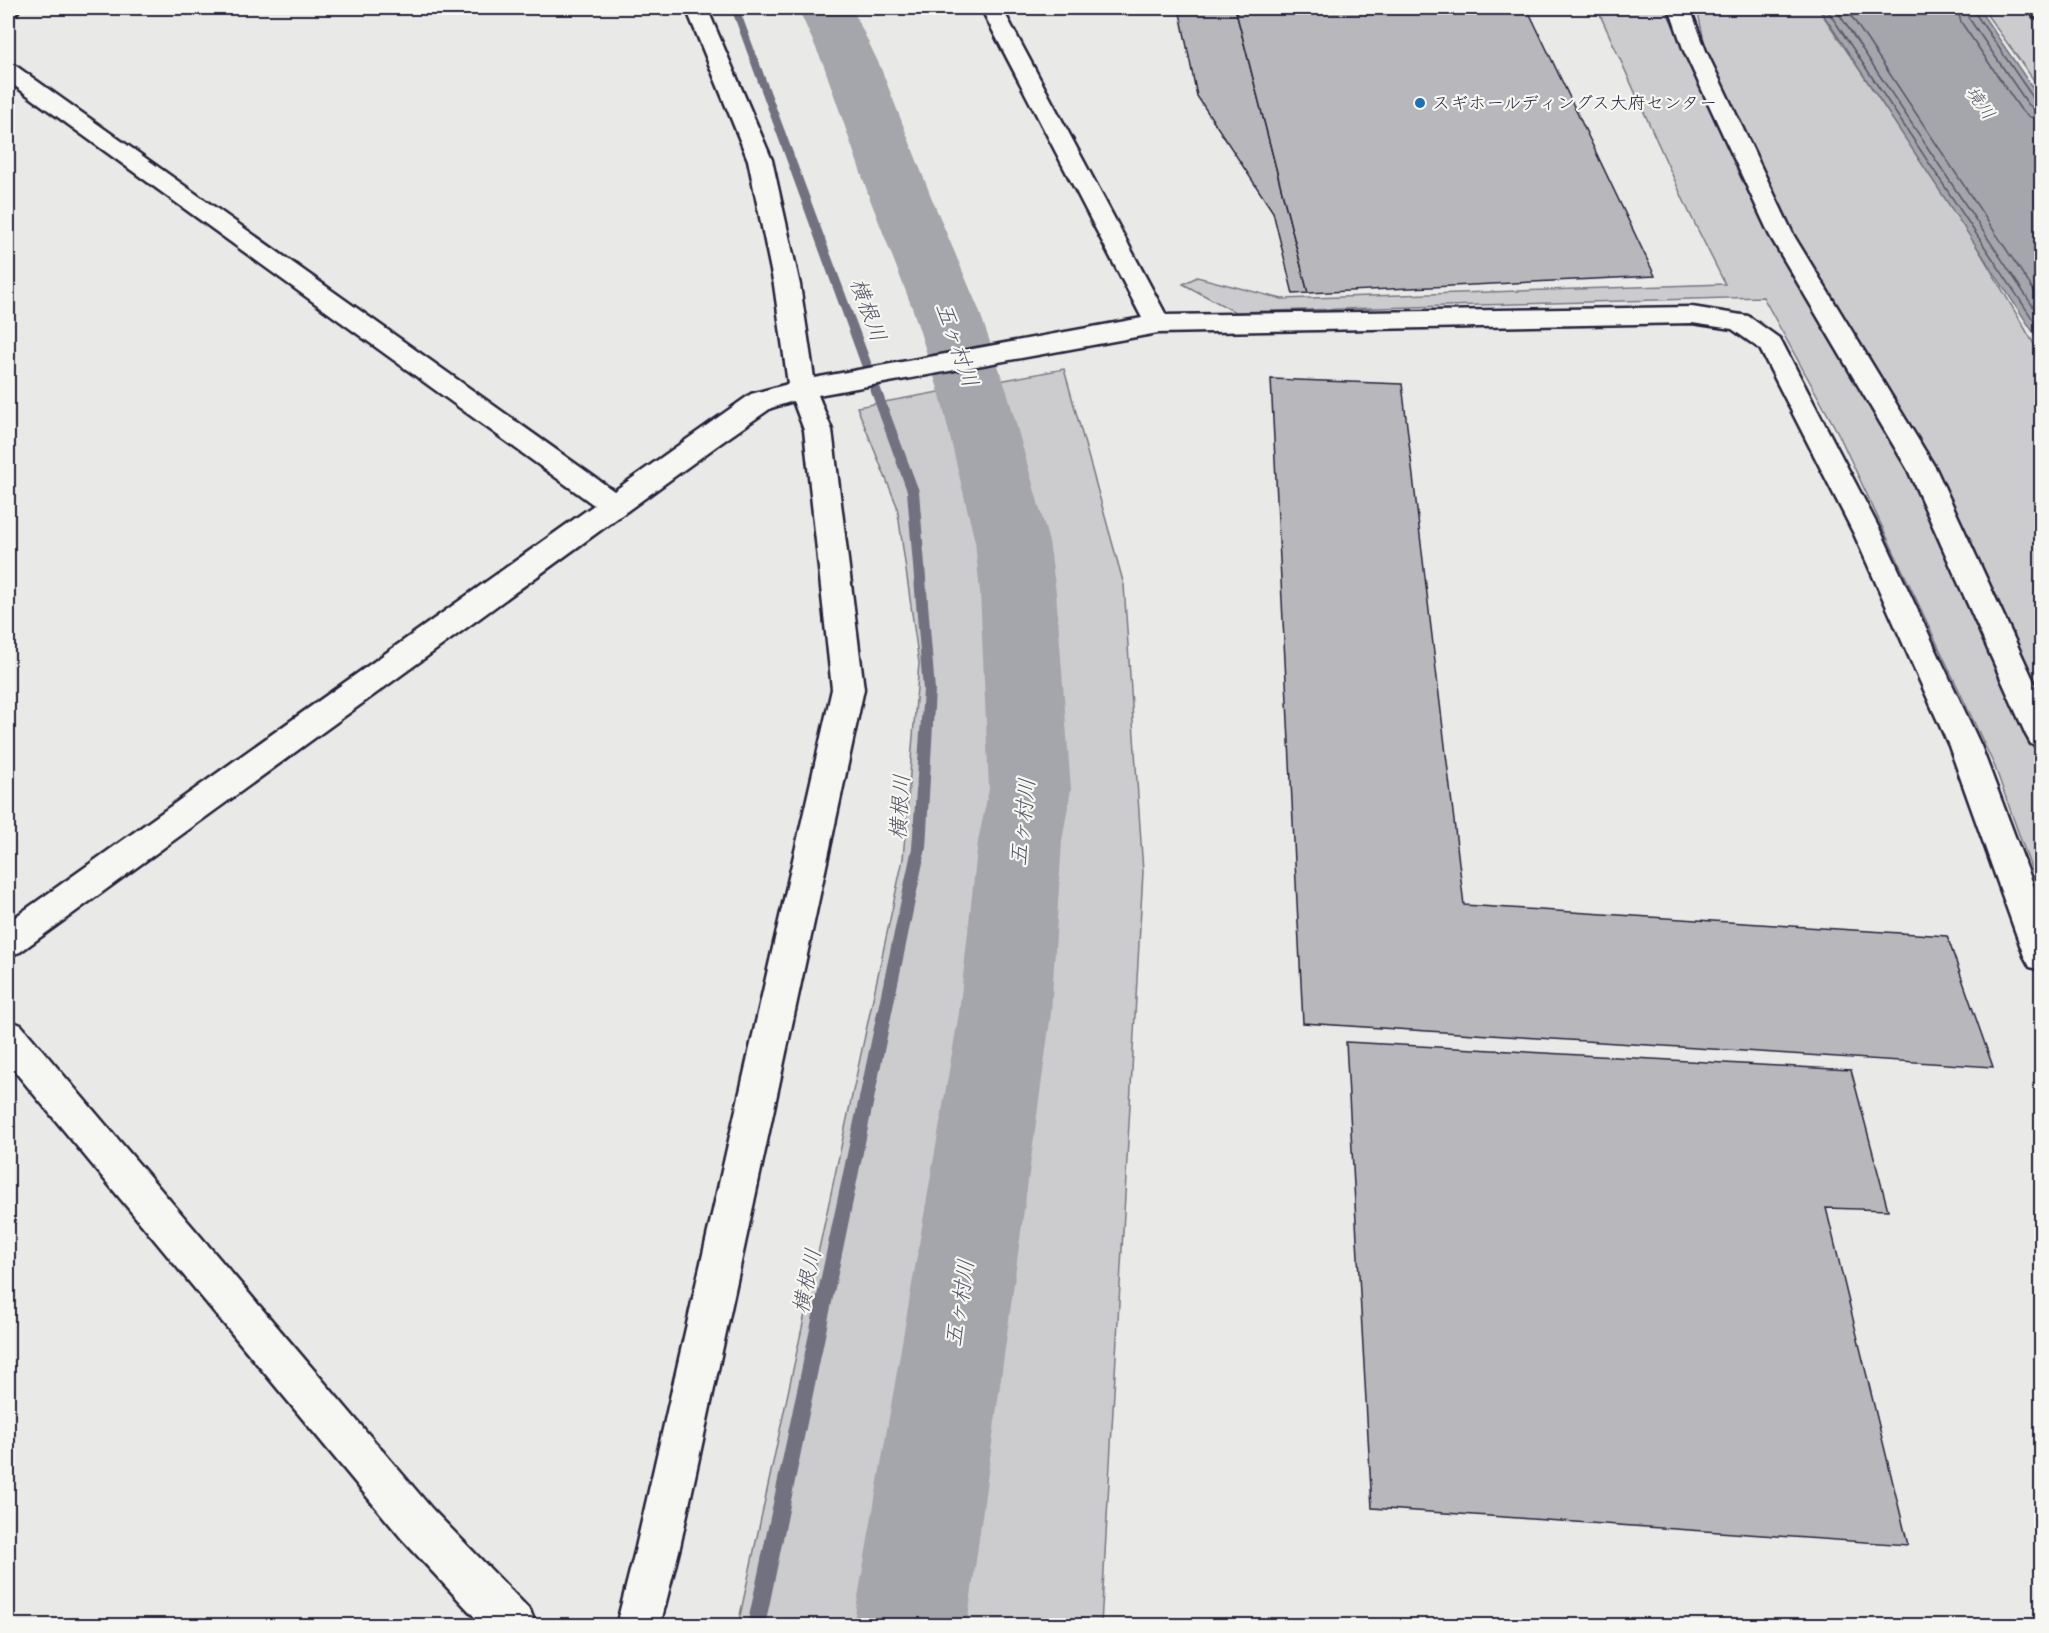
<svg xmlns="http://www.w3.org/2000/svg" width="2049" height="1633" font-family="Pangolin,'Klee One',sans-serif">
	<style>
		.green { fill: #ccccce; stroke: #777784; stroke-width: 1.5 }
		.water { fill: #a5a5ac; stroke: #71717f; stroke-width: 1.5 }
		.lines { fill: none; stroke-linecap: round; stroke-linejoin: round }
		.shore { stroke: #565668; stroke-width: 1.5 }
		.stream { fill: #71717f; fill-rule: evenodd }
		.river { fill: #a5a5ac; fill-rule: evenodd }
		.building { fill: #b8b8bc; stroke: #22223b; stroke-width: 1.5 }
		.minor-casing { stroke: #22223b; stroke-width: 5 }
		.minor { fill: #f6f6f2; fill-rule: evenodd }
		.poi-dot { fill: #1f6fb2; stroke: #f6f6f2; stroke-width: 2 }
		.labels { text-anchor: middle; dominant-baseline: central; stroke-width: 4.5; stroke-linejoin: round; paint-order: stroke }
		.far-poi-label { font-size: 18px; fill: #22223b; stroke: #f6f6f2; text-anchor: start }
		.far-water-label { font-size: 18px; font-style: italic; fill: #565668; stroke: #f6f6f2 }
		.water-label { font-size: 22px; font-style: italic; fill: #565668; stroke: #f6f6f2 }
	</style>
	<rect width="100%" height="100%" fill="#e9e9e7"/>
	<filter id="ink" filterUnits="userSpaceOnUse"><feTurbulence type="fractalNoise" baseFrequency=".0167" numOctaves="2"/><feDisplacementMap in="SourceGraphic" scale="12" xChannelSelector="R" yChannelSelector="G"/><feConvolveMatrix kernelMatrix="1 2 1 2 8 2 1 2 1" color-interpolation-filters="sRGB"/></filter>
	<g filter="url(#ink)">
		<g class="green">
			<polygon points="1597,8 1665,8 1772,233 1913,471 2041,763 2041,896 1995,767 1838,433 1763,297 1235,312 1183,284 1197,277 1282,299 1725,284 1689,212"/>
			<polygon points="1697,8 1818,8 1966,228 2041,356 2041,715 1792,235 1707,55"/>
			<polygon points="1982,8 2026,8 2041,25 2041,90"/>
			<polygon points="1064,369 1124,585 1143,872 1101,1625 738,1625 903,859 919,663 897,506 857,407"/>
		</g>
		<polygon class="water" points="1819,8 1978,8 2041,100 2041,344"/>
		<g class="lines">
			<g class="shore">
				<polyline points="1826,8 2042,333"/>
				<polyline points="1835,8 2042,320"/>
				<polyline points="1846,8 2042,303"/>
				<polyline points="1957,8 1961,22 2021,110 2030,117 2042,119"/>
				<polyline points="1966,8 1968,17 2028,104 2034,109 2042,110"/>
				<polyline points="1974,8 1975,13 2034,99 2042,103"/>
			</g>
			<polygon class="stream" points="731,8 739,8 919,491 935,690 926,848 765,1626 747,1626 912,848 923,690 907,491"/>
			<polygon class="river" points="798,8 852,8 880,66 932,199 979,310 1008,395 1049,542 1056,592 1071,789 1062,841 1051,1013 967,1626 853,1626 959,1013 978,841 989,789 980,592 975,542 940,395 913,310 870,199 824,66"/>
		</g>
		<g class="building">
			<polygon points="1179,8 1235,8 1308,293 1293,294 1273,212 1197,96"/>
			<polygon points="1235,8 1527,8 1655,276 1308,293"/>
			<polygon points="1271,379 1402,384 1464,905 1947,936 1993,1067 1303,1023"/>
			<polygon points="1346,1042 1851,1070 1888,1210 1826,1208 1908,1545 1372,1508"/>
		</g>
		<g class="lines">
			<defs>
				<g id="minor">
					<polygon points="8,8 20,8 16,14 8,15"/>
					<polygon points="686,8 707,8 772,160 800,285 814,378 1142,318 981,8 1002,8 1166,315 1692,307 1748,316 1779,338 1783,344 1882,534 1981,746 2042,908 2042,971 2030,967 2024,956 1949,746 1854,534 1760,349 1732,329 1692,323 1158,333 818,395 832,430 864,689 680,1547 660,1626 616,1626 636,1547 832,689 804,430 793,401 771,408 718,445 20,952 8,956 8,922 594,505 8,81 8,64 16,66 614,491 751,394 788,384 774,285 748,160"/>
					<polygon points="1669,8 1690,8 1706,51 1794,236 1936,469 2042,699 2042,748 2031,744 2026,735 1908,470 1770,236 1684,51"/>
					<polygon points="2028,8 2042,8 2042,18 2034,17"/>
					<polygon points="8,1020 21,1025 432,1509 530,1610 536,1626 483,1626 402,1539 8,1063"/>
				</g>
			</defs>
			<use href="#minor" class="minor-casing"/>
			<use href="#minor" class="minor"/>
		</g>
	</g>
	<circle class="poi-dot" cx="1420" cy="103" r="6"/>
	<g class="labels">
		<g class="far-poi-label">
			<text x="1432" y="103">スギホールディングス大府センター</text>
		</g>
		<g class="far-water-label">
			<text transform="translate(1980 103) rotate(55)">境川</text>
		</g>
		<g class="water-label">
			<text transform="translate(868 310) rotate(70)">横根川</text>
			<text transform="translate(957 345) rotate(71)">五ヶ村川</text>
			<text transform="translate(900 807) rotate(-86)">横根川</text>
			<text transform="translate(1023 822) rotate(-84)">五ヶ村川</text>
			<text transform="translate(807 1281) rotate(-78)">横根川</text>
			<text transform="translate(960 1303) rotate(-81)">五ヶ村川</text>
		</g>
	</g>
	<rect width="2049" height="1633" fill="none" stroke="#f6f6f2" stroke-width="30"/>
	<rect x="15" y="15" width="2019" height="1603" fill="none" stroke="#22223b" stroke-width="2" filter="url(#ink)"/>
</svg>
